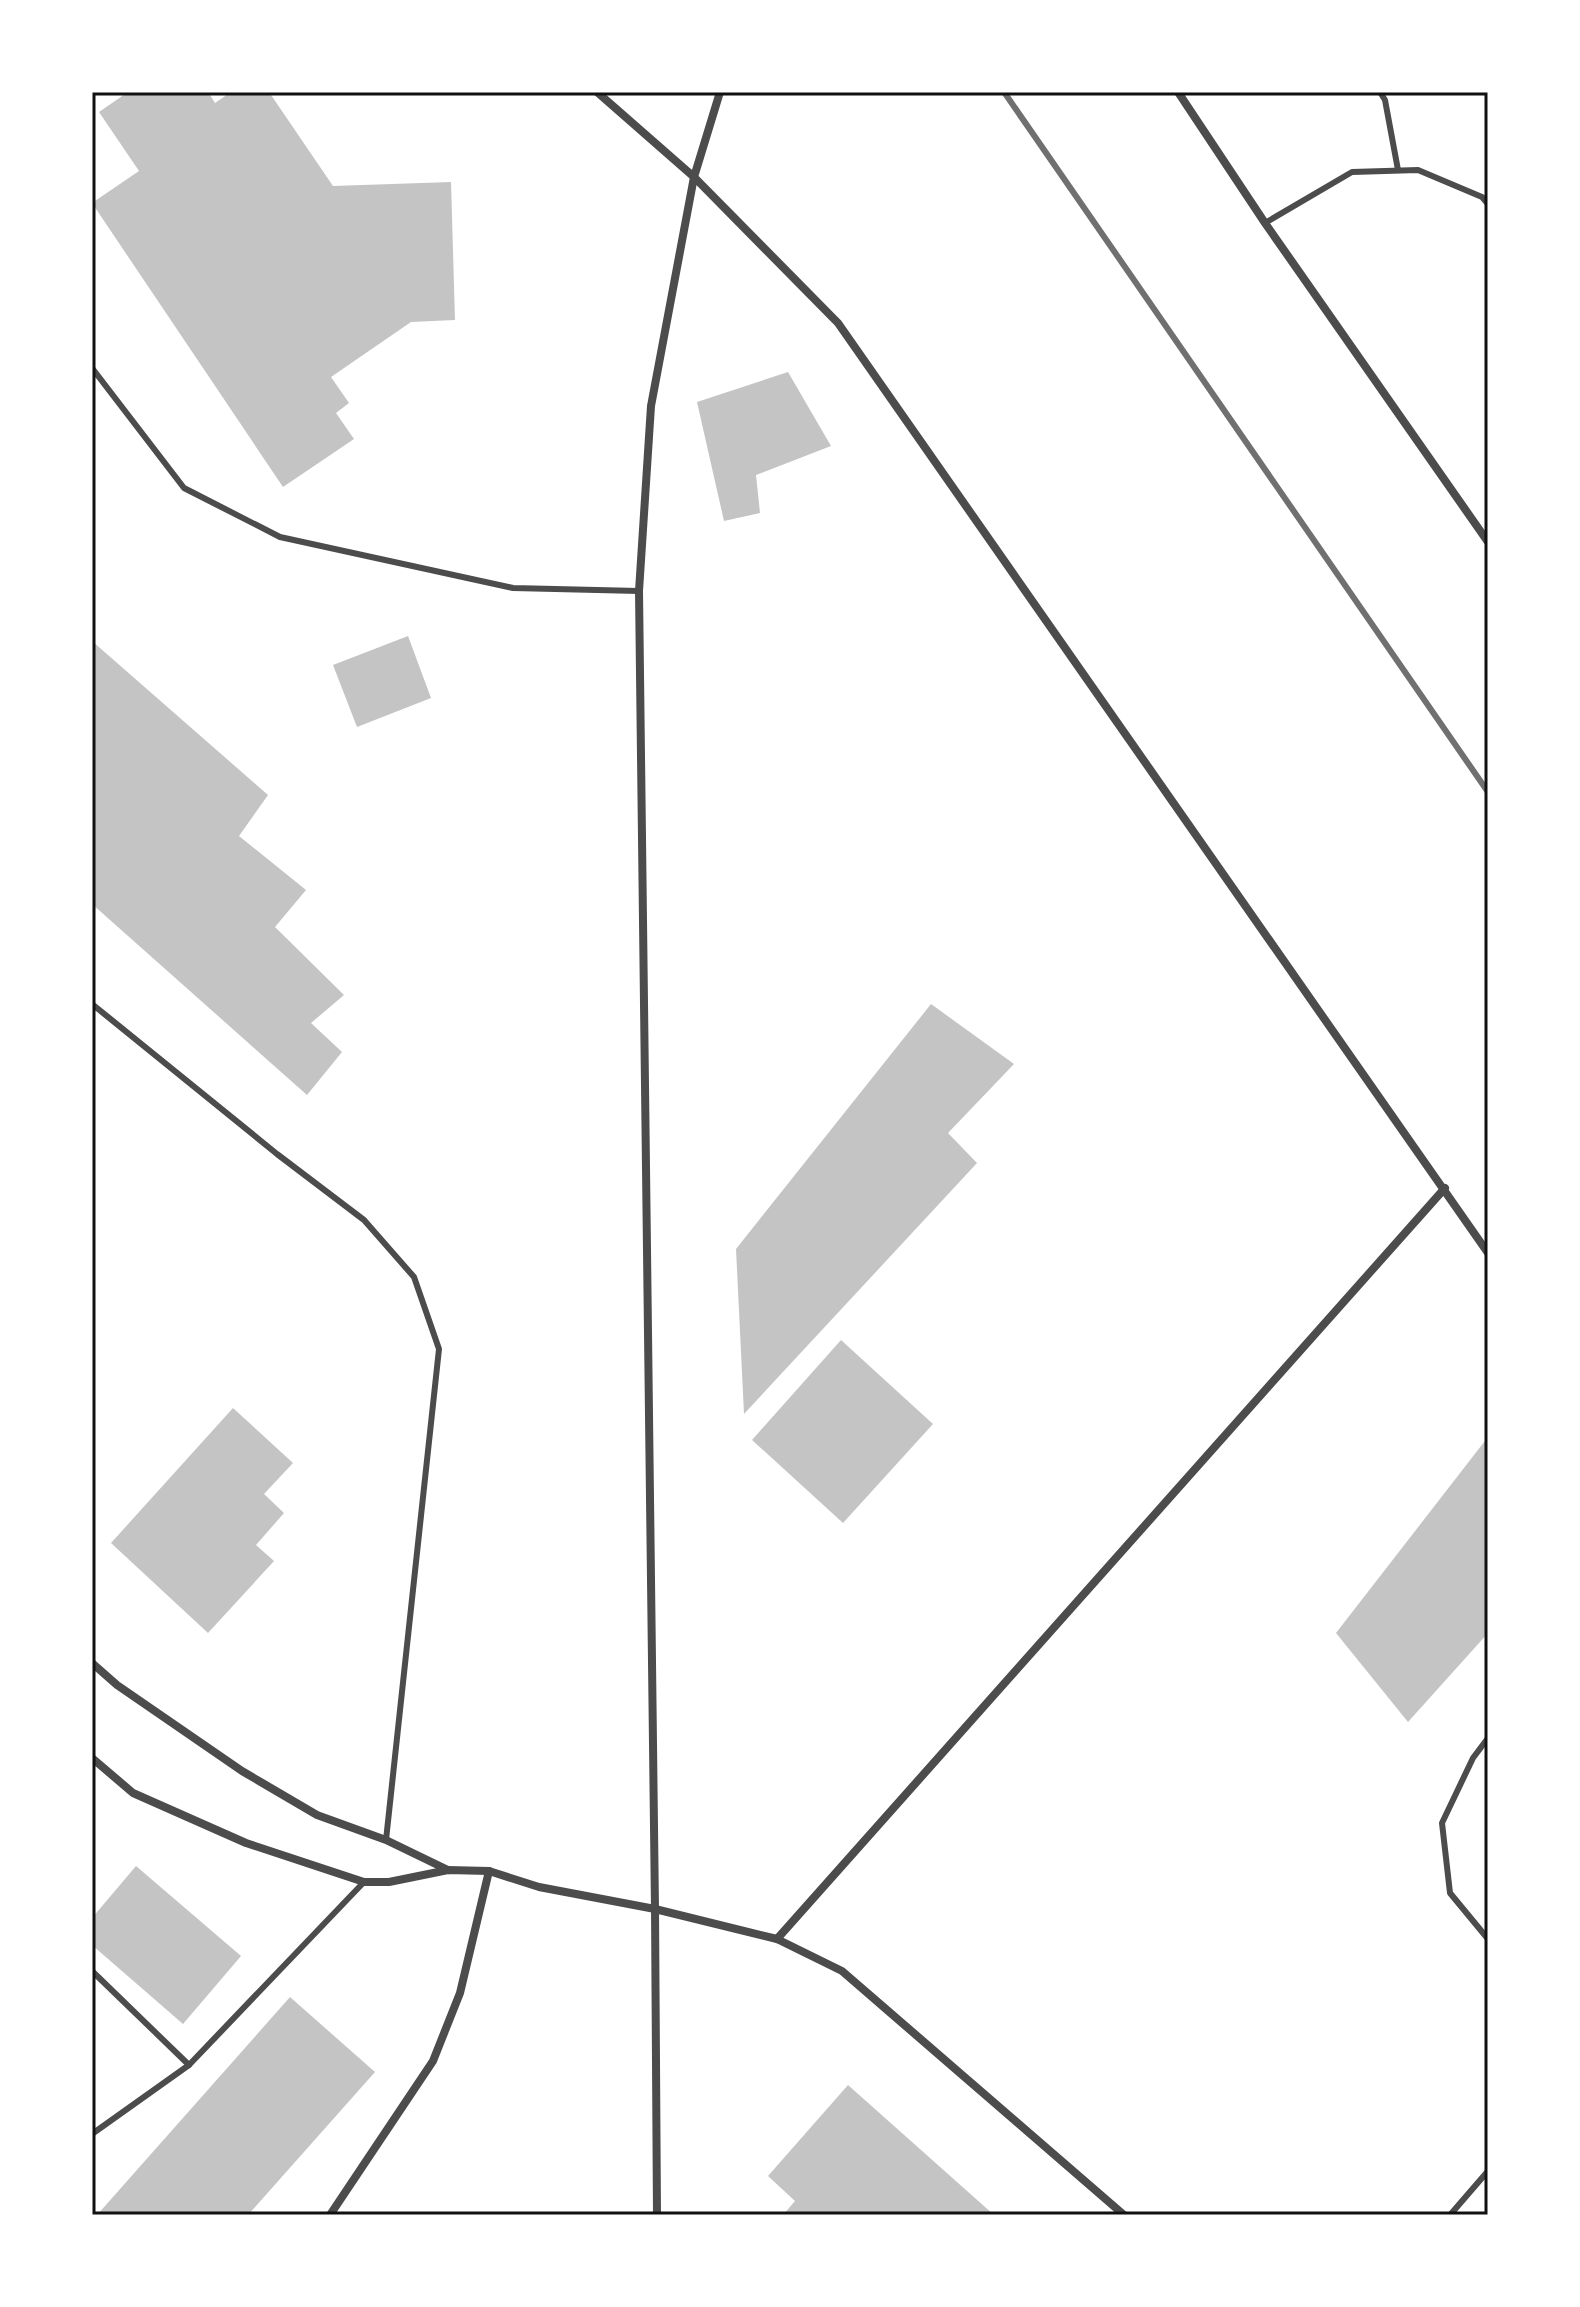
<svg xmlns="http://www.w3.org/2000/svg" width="1580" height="2307" font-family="Roboto,sans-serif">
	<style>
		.building { fill: #c4c4c4 }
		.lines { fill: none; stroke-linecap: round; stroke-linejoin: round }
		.service { stroke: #4c4c4c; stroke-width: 6 }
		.minor { stroke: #4c4c4c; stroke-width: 8 }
		.rail { stroke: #707070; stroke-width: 6 }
		.neatline { fill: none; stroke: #111; stroke-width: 3 }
	</style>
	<rect width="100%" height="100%" fill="#fff"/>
	<g class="building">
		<polygon points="128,92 208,92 215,103 231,92 269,92 333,186 451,182 455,320 411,322 331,377 349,403 336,413 354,439 283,487 92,203 139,171 99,112"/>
		<polygon points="788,372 831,446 756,475 760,513 724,521 697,402"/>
		<polygon points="408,636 431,698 357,727 333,665"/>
		<polygon points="92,641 268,795 239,836 306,890 275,927 344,995 311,1023 342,1052 307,1095 92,904"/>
		<polygon points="931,1004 1014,1064 948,1133 977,1163 744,1414 736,1249"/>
		<polygon points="841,1340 933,1424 843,1523 752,1440"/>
		<polygon points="233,1408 293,1463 264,1494 284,1513 256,1545 274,1561 208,1633 111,1543"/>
		<polygon points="1488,1437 1488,1633 1408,1722 1336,1633"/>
		<polygon points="136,1866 241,1956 183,2024 92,1945 92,1918"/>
		<polygon points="290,1997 375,2072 248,2215 97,2215"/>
		<polygon points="848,2085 994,2215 783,2215 795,2201 768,2176"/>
	</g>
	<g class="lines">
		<g class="service">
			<polyline points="1380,92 1385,100 1398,170"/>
			<polyline points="1265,223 1352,172 1418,170 1482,197 1488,204"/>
			<polyline points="92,368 184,488 280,537 513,588 639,591"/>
			<polyline points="92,1004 277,1154 364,1220 414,1277 439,1349 386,1840"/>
			<polyline points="1488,1738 1473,1758 1442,1823 1450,1893 1488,1939"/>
			<polyline points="92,1971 189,2065"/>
			<polyline points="92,2134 189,2065 364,1882"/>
			<polyline points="1450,2215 1488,2171"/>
		</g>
		<g class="minor">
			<polyline points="597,92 694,177 838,323 1488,1253"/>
			<polyline points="1178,92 1265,223 1488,542"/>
			<polyline points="92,1663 117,1685 242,1771 317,1815 386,1840 448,1870"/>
			<polyline points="92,1758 133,1793 246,1843 364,1882 389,1882 448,1870 489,1871 539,1887 655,1909 777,1939 842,1971 1124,2215"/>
			<polyline points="777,1939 1445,1188"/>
			<polyline points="330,2215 433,2061 460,1993 489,1871"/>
			<polyline points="657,2215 655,1909 639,591 651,406 694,177 720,92"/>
		</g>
		<polyline class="rail" points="1004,92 1488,792"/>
	</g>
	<rect width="1580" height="2307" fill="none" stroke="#ffffff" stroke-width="188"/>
	<rect x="94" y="94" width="1392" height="2119" class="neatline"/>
</svg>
